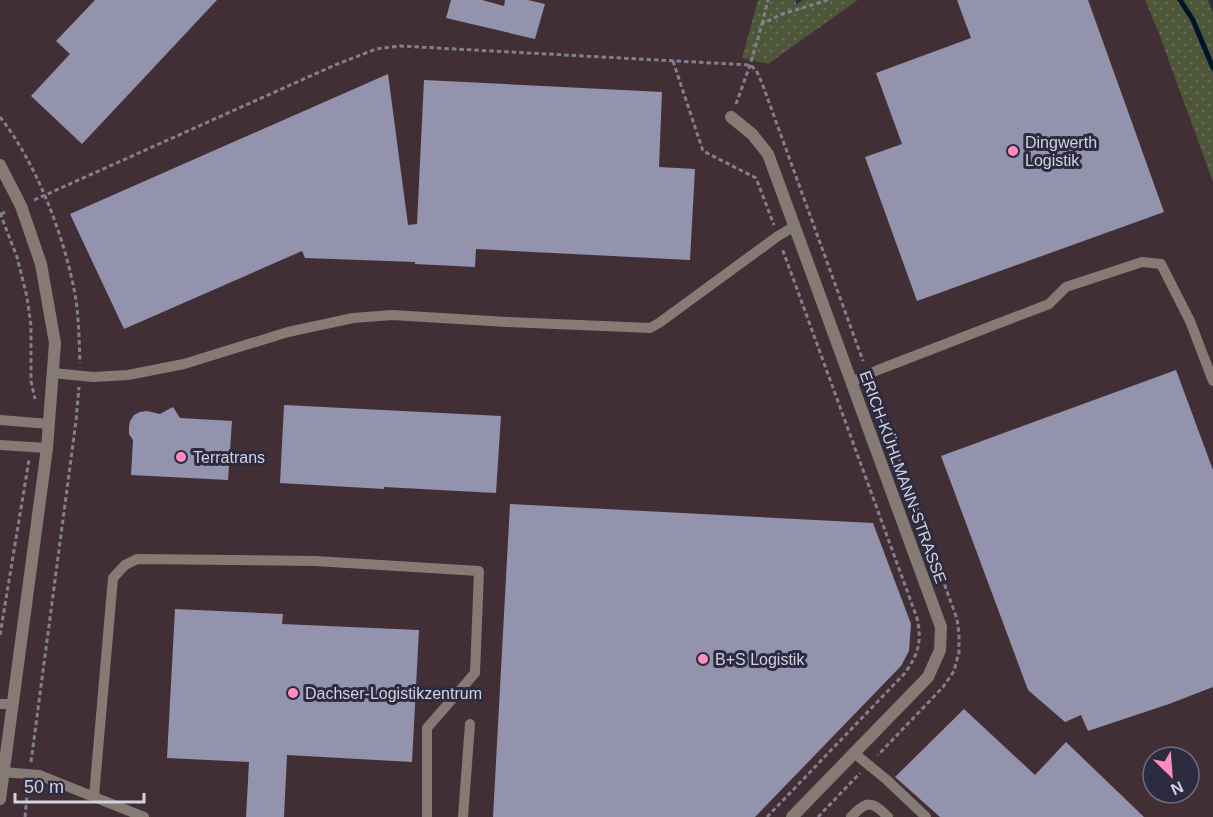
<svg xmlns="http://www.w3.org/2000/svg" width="1213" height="817" font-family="Arial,sans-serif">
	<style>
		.industrial { fill: #422f35; fill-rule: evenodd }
		.grass { fill: url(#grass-dots) }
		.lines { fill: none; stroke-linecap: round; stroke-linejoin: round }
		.stream { stroke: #001429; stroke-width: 5 }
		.building { fill: #9393ad }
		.path { stroke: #808091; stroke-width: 3; stroke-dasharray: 4.5 3; stroke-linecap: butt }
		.service { stroke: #867b74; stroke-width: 10 }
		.minor { stroke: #867b74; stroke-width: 12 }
		.poi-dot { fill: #fe8ebe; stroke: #2c2b40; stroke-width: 2 }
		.labels { text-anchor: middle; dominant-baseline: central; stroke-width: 6; stroke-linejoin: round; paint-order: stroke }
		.poi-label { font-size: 16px; fill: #d2d2e0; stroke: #2c2b40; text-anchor: start }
		.street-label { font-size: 16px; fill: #d2d2e0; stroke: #2c2b40 }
	</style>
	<defs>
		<pattern id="grass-dots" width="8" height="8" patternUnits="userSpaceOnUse" patternTransform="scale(1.5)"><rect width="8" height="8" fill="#4d5638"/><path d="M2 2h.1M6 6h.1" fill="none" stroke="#666d54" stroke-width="1.8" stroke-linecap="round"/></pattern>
	</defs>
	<rect width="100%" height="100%" fill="#2c2b40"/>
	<path class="industrial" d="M0 0H758L743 58 768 63 858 0H1151L1213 164V817H0ZM1153 757H1189V793H1153Z"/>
	<g class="grass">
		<polygon points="758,0 796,0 796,4 803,0 858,0 768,64 742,58"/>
		<polygon points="1145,0 1208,0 1213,13 1213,182 1158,31"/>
	</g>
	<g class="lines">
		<polyline class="stream" points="1180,0 1193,20 1213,68"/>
	</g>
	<g class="building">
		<polygon points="95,0 217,0 82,144 31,96 70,54 56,41"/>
		<polygon points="451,0 482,0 504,6 505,0 528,0 545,4 535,39 446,18"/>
		<polygon points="957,0 1088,0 1164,212 917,301 865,157 902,144 876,73 971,38"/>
		<polygon points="388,74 408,225 417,224 424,80 662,92 659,167 695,169 690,260 476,249 475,267 415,264 415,262 305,258 302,251 124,329 70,214"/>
		<polygon points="1176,370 1213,470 1213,687 1169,704 1088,731 1081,715 1065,722 1028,690 941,456"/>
		<polygon points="284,405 501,416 496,493 384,487 384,489 280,483"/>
		<polygon points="173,407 180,418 232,421 228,480 131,475 133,440 129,434 129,427 130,421 134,415 140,412 147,411 160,414"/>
		<polygon points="510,504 873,523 911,624 909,651 901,666 755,817 493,817"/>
		<polygon points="175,609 283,614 282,624 419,630 412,762 287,755 284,817 246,817 249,762 167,758"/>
		<polygon points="964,709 1035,775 1066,742 1144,817 940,817 895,777"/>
	</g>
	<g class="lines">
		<g class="path">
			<polyline points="762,24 768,0"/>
			<polyline points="673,61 703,151 756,178 774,225"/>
			<polyline points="736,104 750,65 762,24 782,14 828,0"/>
			<path d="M0 117C37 164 64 236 75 294 79 317 79 340 80 363"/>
			<polyline points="34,200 335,65 376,49 400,46 750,65 756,70 762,83 863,361"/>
			<polyline points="0,213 17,257 27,297 31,326 31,381 35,399"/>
			<polyline points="1,214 8,211"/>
			<polyline points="873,387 957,619 959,634 959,652 954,671 943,687 878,755"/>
			<polyline points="0,635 29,460"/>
			<polyline points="31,762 76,421 79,387"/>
			<polyline points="25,817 28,786"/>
			<path d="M767 817 905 673C919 653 922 641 917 618L782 248"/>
			<polyline points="818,817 860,773"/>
		</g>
		<g class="service">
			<polyline points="53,373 93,377 128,375 184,364 288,332 353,318 392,315 507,322 650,328 659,323 778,236 795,226"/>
			<polyline points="851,382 878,370 1049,304 1066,287 1142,262 1161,264 1190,321 1213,381"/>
			<polyline points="0,420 49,424"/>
			<polyline points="0,445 47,448"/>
			<polyline points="0,704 12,704"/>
			<polyline points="854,753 887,780 926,817"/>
			<polyline points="3,772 39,775 144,817"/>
			<polyline points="94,796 113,578 125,565 137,559 315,561 479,571 475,673 427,728 427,817"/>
			<polyline points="463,817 470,724"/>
			<path d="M851 817C867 800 872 801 888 817"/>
		</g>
		<g class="minor">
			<polyline points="731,117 752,134 768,154 941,627 940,650 928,677 792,817"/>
			<polyline points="0,165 21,206 41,264 55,343 47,448 0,799"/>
		</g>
	</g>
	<g class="poi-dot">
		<circle cx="1013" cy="151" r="6"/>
		<circle cx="181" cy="457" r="6"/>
		<circle cx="703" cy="659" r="6"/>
		<circle cx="293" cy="693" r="6"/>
	</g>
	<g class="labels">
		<g class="poi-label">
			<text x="1025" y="142">Dingwerth<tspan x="1025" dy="18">Logistik</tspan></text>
			<text x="193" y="457">Terratrans</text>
			<text x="715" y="659">B+S Logistik</text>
			<text x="305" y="693">Dachser-Logistikzentrum</text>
		</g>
		<g class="street-label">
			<text transform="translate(903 477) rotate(70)">ERICH-KÜHLMANN-STRASSE</text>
		</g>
	</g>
	<g transform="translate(1171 775) rotate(155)"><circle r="28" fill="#2c2b40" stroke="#6e6e80" stroke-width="1.5"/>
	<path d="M0-4.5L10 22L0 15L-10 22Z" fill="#fe8ebe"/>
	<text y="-9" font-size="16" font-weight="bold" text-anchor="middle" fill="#d2d2e0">N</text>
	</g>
	<path d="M15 793v9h129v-9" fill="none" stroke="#d2d2e0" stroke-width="3"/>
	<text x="24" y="793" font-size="18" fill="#d2d2e0" stroke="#2c2b40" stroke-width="4.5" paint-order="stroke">50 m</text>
</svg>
